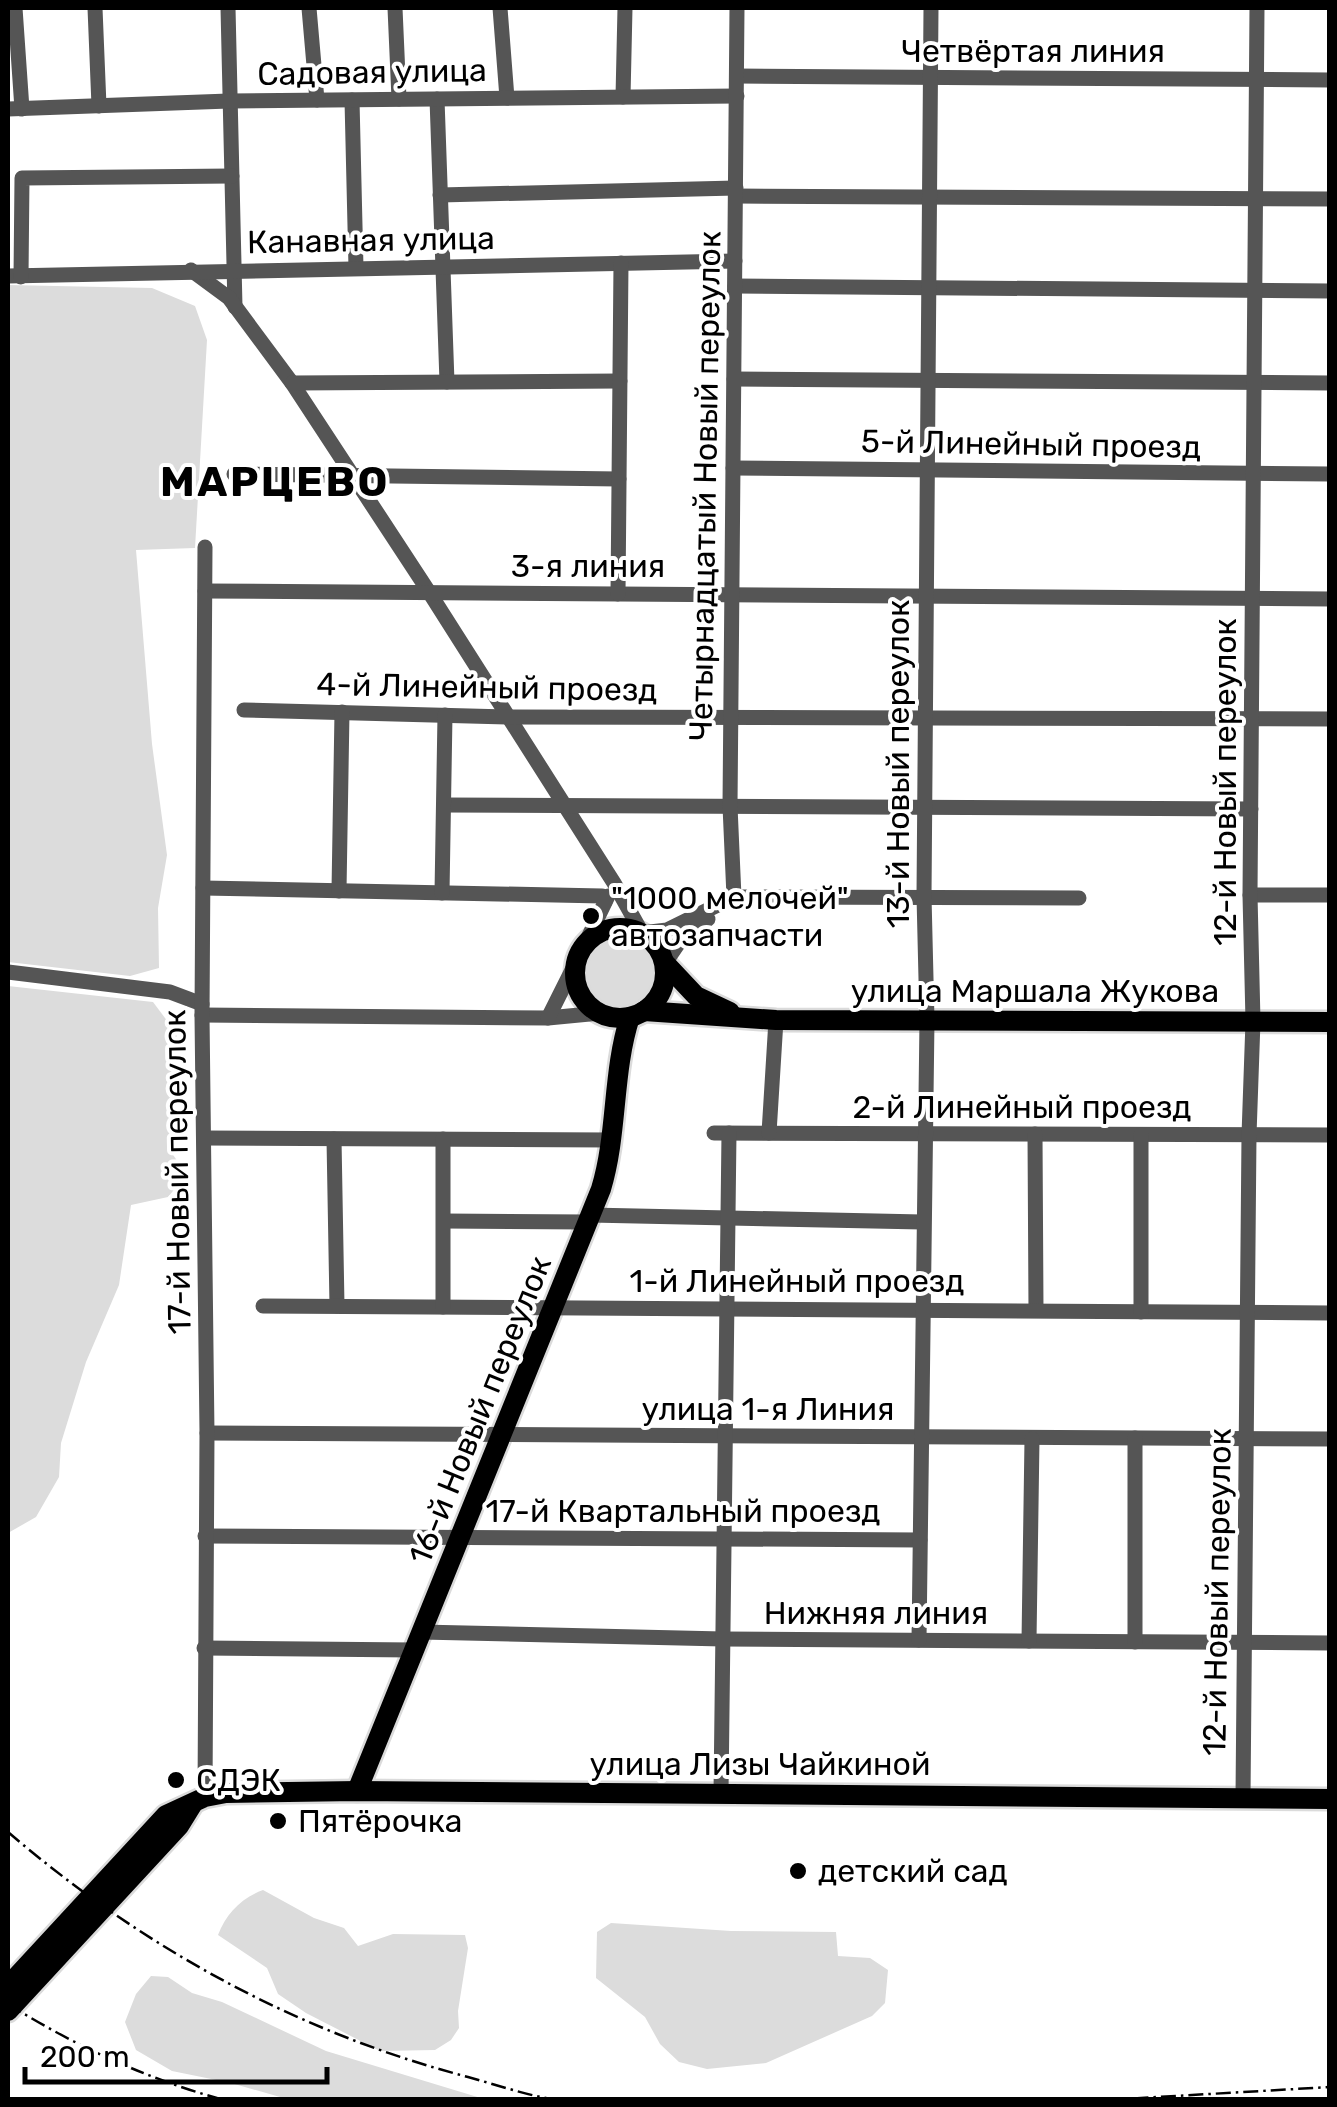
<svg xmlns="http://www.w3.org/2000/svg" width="1337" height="2107" font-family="Rubik,sans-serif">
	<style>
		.green { fill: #dcdcdc }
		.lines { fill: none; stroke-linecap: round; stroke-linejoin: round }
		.major-casing { stroke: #dbdbdb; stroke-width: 25 }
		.minor { stroke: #555; stroke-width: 15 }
		.major { stroke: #000; stroke-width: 20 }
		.rail { stroke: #000; stroke-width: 2.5; stroke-dasharray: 15 5 2.5 5; stroke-linecap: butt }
		.poi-dot { fill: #000; stroke: #fff; stroke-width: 4 }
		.labels { text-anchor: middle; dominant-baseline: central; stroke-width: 8; stroke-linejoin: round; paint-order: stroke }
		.street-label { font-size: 32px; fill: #000; stroke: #fff }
		.poi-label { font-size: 32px; fill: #000; stroke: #fff; text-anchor: start }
		.district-label { font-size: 42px; font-weight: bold; letter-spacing: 2.5px; fill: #000; stroke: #fff }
	</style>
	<rect width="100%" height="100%" fill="#fff"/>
	<g class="green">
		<polygon points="8,285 152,288 195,306 207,340 195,548 136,550 152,744 167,855 158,908 159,968 130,976 8,962"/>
		<circle cx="620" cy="972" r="39"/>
		<polygon points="8,986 153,1002 177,1034 178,1081 169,1149 178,1162 182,1180 168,1197 131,1205 119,1285 86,1362 61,1443 59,1477 36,1517 8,1533"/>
		<path d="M263 1890 314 1918 344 1928 358 1946 393 1934 465 1935 468 1948 458 2011 459 2028 451 2040 435 2050 380 2051 306 2013 278 1994 267 1968 218 1935C226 1914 241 1898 263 1890Z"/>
		<polygon points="611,1923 731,1931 836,1932 838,1956 870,1958 888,1970 885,2003 872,2016 766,2063 707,2069 679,2062 660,2044 645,2017 596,1978 597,1932"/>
		<polygon points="151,1976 168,1977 192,1993 222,2002 326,2051 484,2099 287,2099 231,2083 172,2071 136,2050 125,2022 136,1994"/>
	</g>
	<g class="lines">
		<defs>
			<g id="major">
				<circle cx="620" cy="973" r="45"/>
				<polyline points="665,963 696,996 730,1012"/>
				<polyline points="644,1011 776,1020 1330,1022"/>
				<path d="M357 1791 601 1189C618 1133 612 1072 630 1017"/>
				<polyline points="8,1986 166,1815 205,1797 226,1793 357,1791 1330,1799"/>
				<polyline points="8,2011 179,1826 192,1805"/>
			</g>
		</defs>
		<use href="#major" class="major-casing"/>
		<g class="minor">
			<polyline points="15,8 22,109"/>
			<polyline points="95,8 99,106"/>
			<polyline points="228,8 235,307"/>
			<polyline points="309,8 317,100"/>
			<polyline points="395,8 399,99"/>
			<polyline points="500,8 507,98"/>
			<polyline points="737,76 1330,80"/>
			<polyline points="623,97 625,8"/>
			<polyline points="437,99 447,382"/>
			<polyline points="352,100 356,268"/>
			<polyline points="8,109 229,101 737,96"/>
			<polyline points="440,195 736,188"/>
			<polyline points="736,196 1330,199"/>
			<polyline points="191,270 229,298 292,383 429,592 614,883 642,933 667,930 734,897 1079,898"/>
			<polyline points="8,276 735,261"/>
			<polyline points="21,277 22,178 232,176"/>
			<polyline points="735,286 1330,291"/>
			<polyline points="734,379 1330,383"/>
			<polyline points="292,383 620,381"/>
			<polyline points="733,468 1330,474"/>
			<polyline points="234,474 619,479"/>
			<polyline points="205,591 1330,599"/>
			<polyline points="618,594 621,263"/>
			<polyline points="244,710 507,717 1330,719"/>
			<polyline points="444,805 1251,809"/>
			<polyline points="203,888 602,896 605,902"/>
			<polyline points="339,891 342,712"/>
			<polyline points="442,893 445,715"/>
			<polyline points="1250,895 1330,895"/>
			<polyline points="734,897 730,806 737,8"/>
			<polyline points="586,942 608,896"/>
			<polyline points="665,963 678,944 708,919"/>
			<polyline points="8,972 170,992 202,1004"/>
			<polyline points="202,1015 548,1018 600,1013"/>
			<polyline points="548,1018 575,964"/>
			<polyline points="714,1133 1330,1135"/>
			<polyline points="769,1133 776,1020"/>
			<polyline points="1035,1134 1036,1310"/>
			<polyline points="204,1138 611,1140"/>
			<polyline points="334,1139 337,1306"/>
			<polyline points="590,1215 922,1222"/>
			<polyline points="444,1221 587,1222"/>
			<polyline points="263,1306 1330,1313"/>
			<polyline points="443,1307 443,1139"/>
			<polyline points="1141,1312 1141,1135"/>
			<polyline points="207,1433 1330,1439"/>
			<polyline points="205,1536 920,1540"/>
			<polyline points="421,1632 723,1639 1330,1643"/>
			<polyline points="919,1640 927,1020 924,896 931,8"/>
			<polyline points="1029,1641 1032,1439"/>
			<polyline points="1135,1642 1135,1438"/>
			<polyline points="204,1648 414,1650"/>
			<polyline points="721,1793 729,1133"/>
			<polyline points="205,1797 207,1433 202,1015 205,547"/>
			<polyline points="1243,1797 1249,1135 1253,1021 1250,895 1257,8"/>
		</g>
		<use href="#major" class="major"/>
		<g class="rail">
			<path d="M8 1832C142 1947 296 2032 468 2077 497 2085 526 2095 556 2100"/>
			<path d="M8 2004C75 2046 147 2079 224 2100"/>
			<polyline points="1106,2100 1330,2087"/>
		</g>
	</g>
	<g class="poi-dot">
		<circle cx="591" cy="916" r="10"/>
		<circle cx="176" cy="1780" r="10"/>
		<circle cx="278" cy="1821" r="10"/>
		<circle cx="798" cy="1871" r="10"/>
	</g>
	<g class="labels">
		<g class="street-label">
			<text x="1033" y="51">Четвёртая линия</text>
			<text transform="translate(372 72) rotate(-1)">Садовая улица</text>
			<text transform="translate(371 240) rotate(-1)">Канавная улица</text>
			<text transform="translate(1031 444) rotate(1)">5-й Линейный проезд</text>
			<text transform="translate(705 486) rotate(-89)">Четырнадцатый Новый переулок</text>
			<text x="588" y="566">3-я линия</text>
			<text transform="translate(487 687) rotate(1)">4-й Линейный проезд</text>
			<text transform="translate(898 764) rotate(-90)">13-й Новый переулок</text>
			<text transform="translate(1225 782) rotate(-90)">12-й Новый переулок</text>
			<text x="1035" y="991">улица Маршала Жукова</text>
			<text x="1022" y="1107">2-й Линейный проезд</text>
			<text transform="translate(177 1172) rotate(-91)">17-й Новый переулок</text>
			<text x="797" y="1281">1-й Линейный проезд</text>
			<text x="768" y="1409">улица 1-я Линия</text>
			<text transform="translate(480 1410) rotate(-68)">16-й Новый переулок</text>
			<text x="683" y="1511">17-й Квартальный проезд</text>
			<text transform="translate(1217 1592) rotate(-89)">12-й Новый переулок</text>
			<text x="876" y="1613">Нижняя линия</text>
			<text x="760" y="1764">улица Лизы Чайкиной</text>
		</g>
		<g class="poi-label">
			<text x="611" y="898">"1000 мелочей"<tspan x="611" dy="37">автозапчасти</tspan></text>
			<text x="196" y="1780">СДЭК</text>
			<text x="298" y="1821">Пятёрочка</text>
			<text x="818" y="1871">детский сад</text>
		</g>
		<g class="district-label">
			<text x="275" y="482">МАРЦЕВО</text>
		</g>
	</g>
	<rect width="1337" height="2107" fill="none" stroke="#000000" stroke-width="20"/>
	<path d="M25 2067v15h302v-15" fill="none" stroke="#000000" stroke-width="5"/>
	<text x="40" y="2067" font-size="30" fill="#000000" stroke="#ffffff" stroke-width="8" paint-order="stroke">200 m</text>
</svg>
